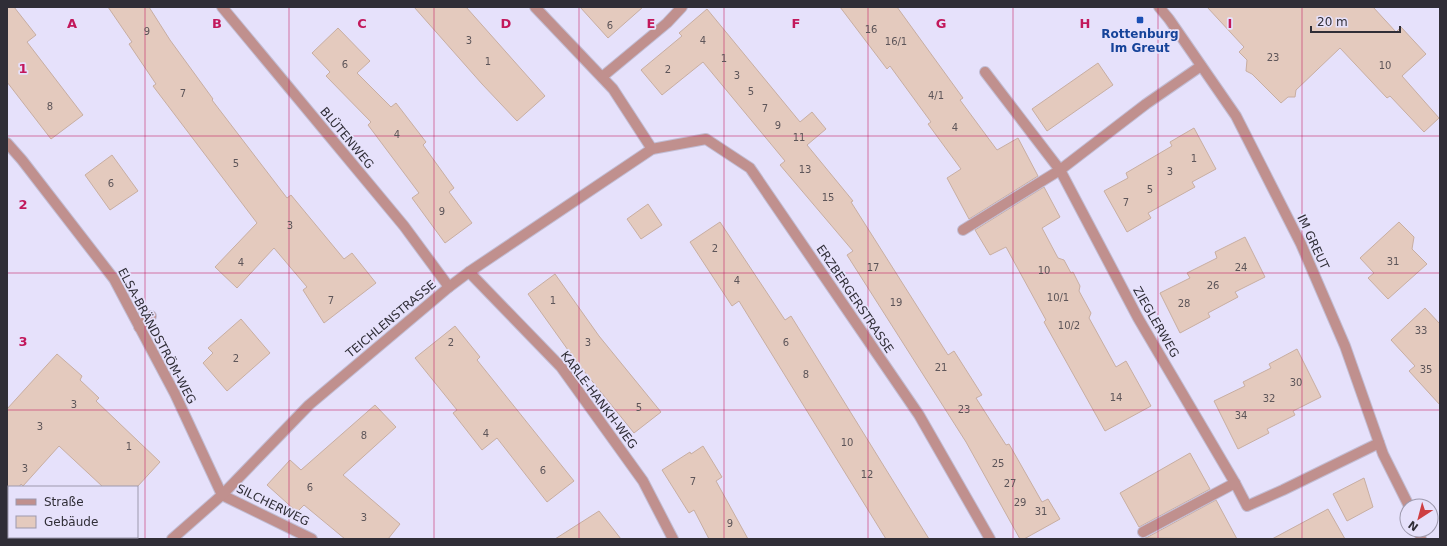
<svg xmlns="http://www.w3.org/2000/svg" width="1447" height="546" font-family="'DejaVu Sans',sans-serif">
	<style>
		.building { fill: #e4cabe; stroke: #c8aea2 }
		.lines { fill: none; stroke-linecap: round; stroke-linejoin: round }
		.service-casing { stroke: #c2bdd4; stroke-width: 12 }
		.minor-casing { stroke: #c2bdd4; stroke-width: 12 }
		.service { stroke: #c0908e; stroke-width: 10 }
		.minor { stroke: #c0908e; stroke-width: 10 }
		.grid { fill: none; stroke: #c2185b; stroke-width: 1; stroke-opacity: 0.55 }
		.transit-dot { fill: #1a4fb4; stroke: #e6e1fb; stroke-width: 1.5 }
		.labels { text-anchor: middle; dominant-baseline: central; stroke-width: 3.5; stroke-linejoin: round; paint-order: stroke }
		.number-label { font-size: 10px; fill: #5d5559 }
		.transit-label { font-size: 12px; font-weight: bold; fill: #164399; stroke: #e6e1fb }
		.street-label { font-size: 12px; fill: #302e37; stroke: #e6e1fb }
		.grid-label { font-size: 13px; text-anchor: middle; font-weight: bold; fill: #c2185b; stroke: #e6e1fb; stroke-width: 3.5; stroke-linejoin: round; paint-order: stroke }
	</style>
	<rect width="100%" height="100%" fill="#e6e1fb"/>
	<g class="building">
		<polygon points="7,7 14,7 36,35 27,42 83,115 51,139 7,82"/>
		<polygon points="108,7 149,7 170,40 213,99 212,100 287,198 291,195 344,259 352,253 376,283 324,323 303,290 307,287 274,248 237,288 215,267 257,223 153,86 156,84 129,44 132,42"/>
		<polygon points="414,7 466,7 545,96 517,121 482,84"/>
		<polygon points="580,7 643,7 608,38"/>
		<polygon points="840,7 897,7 963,98 960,100 997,150 1018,138 1038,176 969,219 947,178 961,169 928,124 931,122 890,66 887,69"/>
		<polygon points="1207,7 1373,7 1396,32 1401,27 1426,54 1402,76 1439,118 1424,132 1390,96 1387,98 1340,48 1296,90 1295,97 1288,97 1281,103 1252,74 1246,71 1247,60 1239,52 1244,47"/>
		<polygon points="707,9 800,122 812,112 826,129 807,145 853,201 851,202 948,355 954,351 982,395 976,398 1006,445 1009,444 1042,502 1048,499 1060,519 1024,539 1020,539 966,442 847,255 853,251 780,165 785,161 703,62 662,95 641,70 682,36 679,33"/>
		<polygon points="338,28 370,61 357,73 391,107 396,103 426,142 423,145 454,188 449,192 472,223 445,243 412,198 419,193 368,125 371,122 326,76 330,72 312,53"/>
		<polygon points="1098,63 1113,85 1047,131 1032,109"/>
		<polygon points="1194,128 1216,169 1192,182 1195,187 1148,213 1151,218 1127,232 1104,191 1128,178 1126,173 1172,146 1170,142"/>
		<polygon points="112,155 138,191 110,210 85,175"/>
		<polygon points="1044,187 1060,217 1042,228 1058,258 1064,260 1071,273 1073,272 1080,286 1079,291 1091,313 1089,318 1116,367 1126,361 1151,406 1105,431 1044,322 1046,320 1006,247 990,255 975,230"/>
		<polygon points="648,204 662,225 641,239 627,219"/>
		<polygon points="720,222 785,320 791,316 929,539 886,539 739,301 732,306 690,242"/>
		<polygon points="1399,222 1414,237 1412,249 1427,264 1388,299 1368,278 1374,273 1360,258"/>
		<polygon points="1245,237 1265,277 1235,292 1238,297 1208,313 1210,317 1180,333 1160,293 1190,278 1187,273 1217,258 1215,252"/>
		<polygon points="555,274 599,336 661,412 634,433 584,371 583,371 528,294"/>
		<polygon points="1425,308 1440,324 1440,405 1409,371 1415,366 1391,340"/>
		<polygon points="241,319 270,353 227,391 203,363 213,353 208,348"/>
		<polygon points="455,326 480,357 477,360 574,481 547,502 497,438 482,450 453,413 457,410 415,358"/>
		<polygon points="1297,349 1321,397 1293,411 1295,415 1267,429 1269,433 1238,449 1214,401 1245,386 1243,382 1271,368 1269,364"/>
		<polygon points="57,354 82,376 80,380 99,398 96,401 160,462 137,487 103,487 59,446 23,486 21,484 19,487 9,487 9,498 7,500 7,409"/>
		<polygon points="375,405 396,427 343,475 400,524 388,539 345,539 304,505 297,512 267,485 290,460 301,470"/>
		<polygon points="703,446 722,477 716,481 748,539 709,539 694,510 689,513 662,470 690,452 691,454"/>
		<polygon points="1190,453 1210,489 1139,527 1120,493"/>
		<polygon points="1364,478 1373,507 1347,521 1333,494"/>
		<polygon points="1216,500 1237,539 1145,538 1146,538"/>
		<polygon points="1328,509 1345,539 1272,539"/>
		<polygon points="599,511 621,539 555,539"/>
	</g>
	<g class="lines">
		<defs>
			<g id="service">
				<polyline points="985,72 1060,170 1138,318 1235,483 1247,506 1283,490 1379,443"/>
				<polyline points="602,77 667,23 682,7"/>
				<polyline points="963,230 1060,170 1146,104 1201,66"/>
				<polyline points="139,327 151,316"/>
				<polyline points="1143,532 1235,483"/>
			</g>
			<g id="minor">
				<polyline points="222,7 404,226 449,287"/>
				<polyline points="535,7 613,89 652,149"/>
				<polyline points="1159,7 1169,19 1236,116 1301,244 1345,346 1383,454 1409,506"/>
				<polyline points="7,143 22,160 114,279 175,394 222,495 312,539"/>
				<polyline points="469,272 561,367 643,481 673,539"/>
				<polyline points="1419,530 1421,539"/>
				<polyline points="172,539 222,495 309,405 449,287 469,272 652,149 706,139 750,168 919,415 990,539"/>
			</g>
		</defs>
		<use href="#service" class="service-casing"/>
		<use href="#minor" class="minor-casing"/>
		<use href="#service" class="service"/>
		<use href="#minor" class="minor"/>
	</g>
	<path class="grid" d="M145 7V539M289 7V539M434 7V539M579 7V539M724 7V539M868 7V539M1013 7V539M1158 7V539M1302 7V539M7 136H1440M7 273H1440M7 410H1440"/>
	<rect class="transit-dot" x="1136" y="16" width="8" height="8" rx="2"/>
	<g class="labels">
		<g class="number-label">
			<text x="610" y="25">6</text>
			<text x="871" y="29">16</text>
			<text x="147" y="31">9</text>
			<text x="469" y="40">3</text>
			<text x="703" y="40">4</text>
			<text x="896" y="41">16/1</text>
			<text x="1273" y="57">23</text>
			<text x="724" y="58">1</text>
			<text x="488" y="61">1</text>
			<text x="345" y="64">6</text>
			<text x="1385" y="65">10</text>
			<text x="668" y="69">2</text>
			<text x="737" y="75">3</text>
			<text x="751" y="91">5</text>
			<text x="183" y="93">7</text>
			<text x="936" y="95">4/1</text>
			<text x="50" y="106">8</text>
			<text x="765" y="108">7</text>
			<text x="778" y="125">9</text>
			<text x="955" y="127">4</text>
			<text x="397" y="134">4</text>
			<text x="799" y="137">11</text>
			<text x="1194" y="158">1</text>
			<text x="236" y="163">5</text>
			<text x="805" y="169">13</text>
			<text x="1170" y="171">3</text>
			<text x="111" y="183">6</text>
			<text x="1150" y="189">5</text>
			<text x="828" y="197">15</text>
			<text x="1126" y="202">7</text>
			<text x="442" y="211">9</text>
			<text x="290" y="225">3</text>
			<text x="715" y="248">2</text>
			<text x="1393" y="261">31</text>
			<text x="241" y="262">4</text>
			<text x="873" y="267">17</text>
			<text x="1241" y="267">24</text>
			<text x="1044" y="270">10</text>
			<text x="737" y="280">4</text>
			<text x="1213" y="285">26</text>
			<text x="1058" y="297">10/1</text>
			<text x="331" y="300">7</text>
			<text x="553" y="300">1</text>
			<text x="896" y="302">19</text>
			<text x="1184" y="303">28</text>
			<text x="1069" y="325">10/2</text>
			<text x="1421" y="330">33</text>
			<text x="451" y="342">2</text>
			<text x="588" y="342">3</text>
			<text x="786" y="342">6</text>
			<text x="236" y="358">2</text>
			<text x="941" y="367">21</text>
			<text x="1426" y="369">35</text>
			<text x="806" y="374">8</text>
			<text x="1296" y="382">30</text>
			<text x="1116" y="397">14</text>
			<text x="1269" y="398">32</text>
			<text x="74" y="404">3</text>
			<text x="639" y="407">5</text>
			<text x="964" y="409">23</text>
			<text x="1241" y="415">34</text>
			<text x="40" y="426">3</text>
			<text x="486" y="433">4</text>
			<text x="364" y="435">8</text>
			<text x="847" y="442">10</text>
			<text x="129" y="446">1</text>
			<text x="998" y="463">25</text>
			<text x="25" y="468">3</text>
			<text x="543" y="470">6</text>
			<text x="867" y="474">12</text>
			<text x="693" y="481">7</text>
			<text x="1010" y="483">27</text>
			<text x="310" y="487">6</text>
			<text x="1020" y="502">29</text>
			<text x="1041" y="511">31</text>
			<text x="364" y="517">3</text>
			<text x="730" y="523">9</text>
		</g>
		<g class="transit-label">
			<text x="1140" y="34">Rottenburg<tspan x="1140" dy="14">Im Greut</tspan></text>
		</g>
		<g class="street-label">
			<text transform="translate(347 138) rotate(50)">BLÜTENWEG</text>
			<text transform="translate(1313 242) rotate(65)">IM GREUT</text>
			<text transform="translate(855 299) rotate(56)">ERZBERGERSTRASSE</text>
			<text transform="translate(391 319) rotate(-40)">TEICHLENSTRASSE</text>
			<text transform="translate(1156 322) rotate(60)">ZIEGLERWEG</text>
			<text transform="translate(157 336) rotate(62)">ELSA-BRÄNDSTRÖM-WEG</text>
			<text transform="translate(599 400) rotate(53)">KARLE-HANKH-WEG</text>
			<text transform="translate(273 505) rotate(26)">SILCHERWEG</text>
		</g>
	</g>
	<g class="grid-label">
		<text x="72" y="28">A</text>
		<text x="217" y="28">B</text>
		<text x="362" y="28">C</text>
		<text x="506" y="28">D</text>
		<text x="651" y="28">E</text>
		<text x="796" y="28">F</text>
		<text x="941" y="28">G</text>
		<text x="1085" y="28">H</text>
		<text x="1230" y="28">I</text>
		<text x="23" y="73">1</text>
		<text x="23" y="209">2</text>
		<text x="23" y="346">3</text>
	</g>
	<rect width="1447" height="546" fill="none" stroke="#302e37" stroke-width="16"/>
	<rect x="8" y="486" width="130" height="52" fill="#e6e1fb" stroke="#9d99ad"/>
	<rect x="16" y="499" width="20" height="6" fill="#c0908e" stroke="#9d99ad"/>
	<text x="44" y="506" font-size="12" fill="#302e37">Straße</text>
	<rect x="16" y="516" width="20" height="12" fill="#e4cabe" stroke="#9d99ad"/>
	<text x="44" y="526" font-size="12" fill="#302e37">Gebäude</text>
	<g transform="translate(1419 518) rotate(216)"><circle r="19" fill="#e6e1fb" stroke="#9d99ad"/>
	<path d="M0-3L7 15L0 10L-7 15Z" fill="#ce3f43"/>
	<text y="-6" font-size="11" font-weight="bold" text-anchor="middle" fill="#302e37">N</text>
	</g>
	<path d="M1311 26v6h89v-6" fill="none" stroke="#302e37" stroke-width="2"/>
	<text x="1317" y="26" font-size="12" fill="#302e37" stroke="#e6e1fb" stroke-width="3" paint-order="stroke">20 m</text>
</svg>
